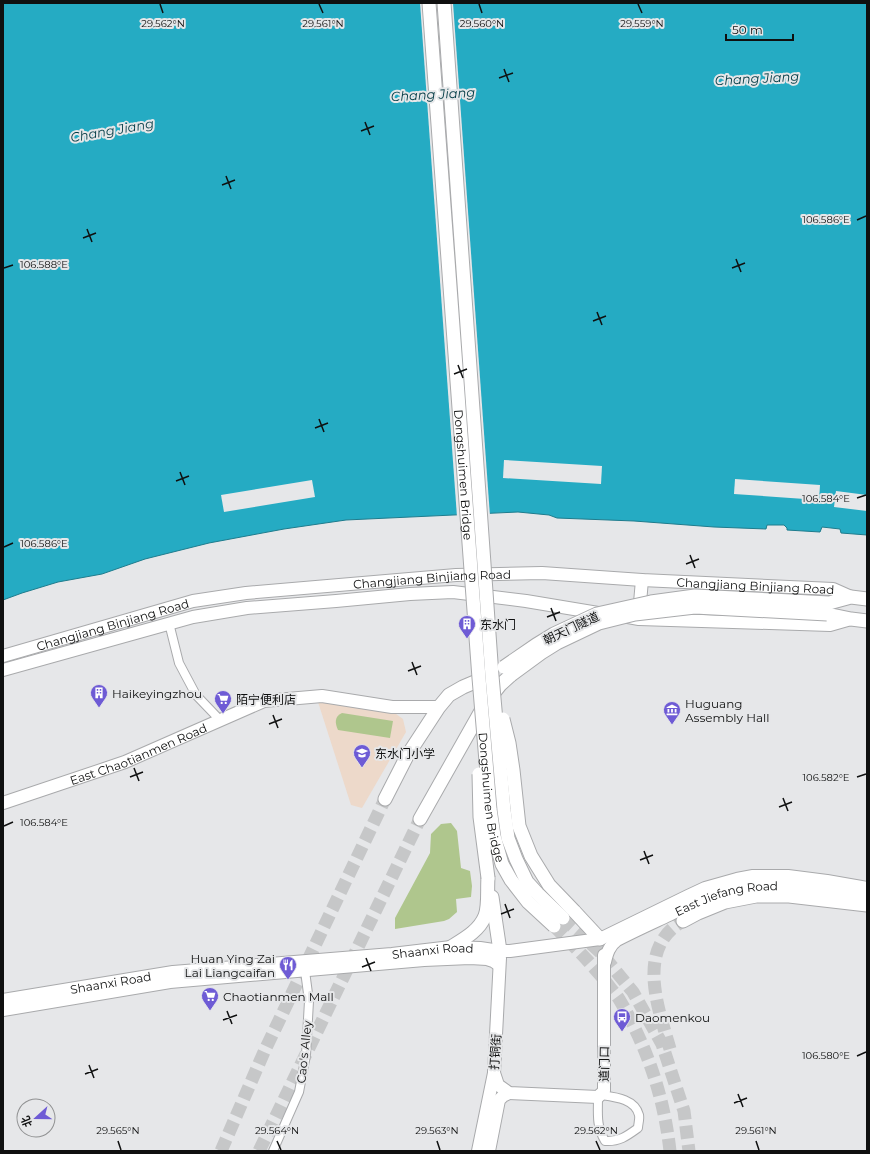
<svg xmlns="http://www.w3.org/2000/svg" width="870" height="1154" font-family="Montserrat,'Noto Sans SC',sans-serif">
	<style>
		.education { fill: #edd9ca }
		.green { fill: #afc68d }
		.water { fill: #25abc3; stroke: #1e7c8d }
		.pier { fill: #e6e7e9 }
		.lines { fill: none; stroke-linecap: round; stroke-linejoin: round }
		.primary-tunnel { stroke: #c6c7c8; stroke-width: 13; stroke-dasharray: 13 6; stroke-linecap: butt }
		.street-casing { stroke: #a9aaac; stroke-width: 10 }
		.secondary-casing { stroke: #a9aaac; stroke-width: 14 }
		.primary-casing { stroke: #a9aaac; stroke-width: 15 }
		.street { stroke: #fff; stroke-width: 8 }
		.secondary { stroke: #fff; stroke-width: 12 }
		.primary { stroke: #fff; stroke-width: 13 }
		.rail-casing { stroke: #484949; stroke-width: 4 }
		.rail { stroke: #e6e7e9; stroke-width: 2.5; stroke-dasharray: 8; stroke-linecap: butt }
		.primary-bridge-casing { stroke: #a9aaac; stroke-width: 15; stroke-linecap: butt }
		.primary-bridge { stroke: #fff; stroke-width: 13 }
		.ticks { fill: none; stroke: #0f1010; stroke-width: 1.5 }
		.labels { text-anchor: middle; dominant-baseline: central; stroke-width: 4; stroke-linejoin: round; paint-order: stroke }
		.street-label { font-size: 12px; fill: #0f1010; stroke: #e6e7e9 }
		.poi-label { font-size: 12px; fill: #0f1010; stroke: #e6e7e9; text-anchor: start }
		.water-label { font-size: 13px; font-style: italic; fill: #003a44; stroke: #e6e7e9 }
		.ticks-label { font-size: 10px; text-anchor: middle; fill: #0f1010; stroke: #e6e7e9; stroke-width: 4; stroke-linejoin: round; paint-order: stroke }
	</style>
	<rect width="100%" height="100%" fill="#e6e7e9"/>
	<polygon class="education" points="318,702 396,714 403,719 406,732 362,808 351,805"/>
	<g class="green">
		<path d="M342 713 393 721 390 738 338 730C335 723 334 717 342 713Z"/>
		<polygon points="451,823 457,831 461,868 470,871 472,886 471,897 456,899 457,912 449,919 444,921 395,929 395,918 430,853 431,834 441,824"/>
	</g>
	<polygon class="water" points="3,3 867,3 867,535 841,533 840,529 822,527 820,532 787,530 787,528 784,525 767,525 766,529 714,527 634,521 557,518 549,515 518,512 346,520 284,529 209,543 145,559 102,574 58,582 22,593 3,600"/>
	<g class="pier">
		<polygon points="420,3 453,3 490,516 457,517"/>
		<polygon points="504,460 602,466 601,484 503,478"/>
		<polygon points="735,479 820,485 819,500 734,494"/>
		<polygon points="312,480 315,497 224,512 221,495"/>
		<polygon points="836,491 867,495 867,511 834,507"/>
	</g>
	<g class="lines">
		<g class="primary-tunnel">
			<polyline points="563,918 601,953 633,992 662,1044 684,1111 689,1151"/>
			<path d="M554 926C573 945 590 962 606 982 610 988 615 993 619 999 647 1046 664 1097 670 1151"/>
			<path d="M670 1049C660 1013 638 958 673 928 676 925 680 923 683 921"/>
			<polyline points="221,1151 264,1052 385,799"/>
			<polyline points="259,1151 420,819"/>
		</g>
		<defs>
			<g id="street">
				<polyline points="169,623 179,663 196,695 220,720"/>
				<path d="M598 1097C598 1113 596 1126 605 1141 619 1142 627 1136 638 1128 638 1124 640 1119 639 1115 635 1099 615 1097 601 1095"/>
				<polyline points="273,1151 299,1092 306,1055 309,1001 305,971"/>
			</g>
			<g id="secondary">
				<polyline points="639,614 642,580"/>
				<polyline points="628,617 639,619 830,625 851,619"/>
				<path id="s1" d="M3 656 193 601 246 593 456 575 542 573 642 580 833 589 851 597"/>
				<polyline points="3,670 193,617 247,608 336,601 410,594 453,592 526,601 604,614"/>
				<path id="s2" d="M3 803 125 762 264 701 322 696 392 707H439"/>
				<path id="s3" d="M605 962C607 953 609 946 617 940 634 931 652 923 669 915 692 904 715 892 740 888 783 881 825 889 867 897"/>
				<path id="s4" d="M3 1000 173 972 392 954 451 947 480 948 500 951H510L600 939 688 896 705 888 737 879 753 876H788L827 881 867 888"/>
				<polyline points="3,1010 170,982 424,960 470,958 487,959 493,961 499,965"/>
				<polyline points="494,1073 498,1085 509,1093 598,1097 604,1091 604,955"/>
				<polyline points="478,1151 494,1073 500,958"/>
				<polyline points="489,1151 499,1100 503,1096 509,1093"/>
			</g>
			<g id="primary">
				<polyline points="829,603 851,597 867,599"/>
				<polyline points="827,614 851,619 867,621"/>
				<polyline points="385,799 407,756 439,707 449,695 463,687 489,676"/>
				<polyline points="420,819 485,704 500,685 511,675"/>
				<polyline points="492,897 500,951"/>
				<polyline points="574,911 600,939"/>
				<polyline points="683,921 698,913 725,902 756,896 789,896 867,905"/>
				<path d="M451 947C464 939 479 931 485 916 489 906 487 889 488 878"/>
			</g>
		</defs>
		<use href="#street" class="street-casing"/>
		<use href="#secondary" class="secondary-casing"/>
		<use href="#primary" class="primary-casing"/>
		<use href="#street" class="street"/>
		<use href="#secondary" class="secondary"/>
		<use href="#primary" class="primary"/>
		<defs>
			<g id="rail">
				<polyline points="432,3 481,664"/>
				<polyline points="440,3 490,664"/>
			</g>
		</defs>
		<use href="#rail" class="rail-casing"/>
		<use href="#rail" class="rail"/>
		<defs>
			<g id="primary-bridge">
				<path id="s5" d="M429 3 479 678 490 809 494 836 502 864 511 880 528 902 554 926"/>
				<polyline points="444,3 492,676 504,810 508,838 516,859 527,882 538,894 563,918"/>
				<polyline points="504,667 536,645 554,634 597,614 651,602 695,596 829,603"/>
				<polyline points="511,675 541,653 557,643 599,623 635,614 695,607 827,614"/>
				<polyline points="503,719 509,743 513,770 519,826 531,856 549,885 574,911"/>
				<polyline points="479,774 480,817 488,878"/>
			</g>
		</defs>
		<use href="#primary-bridge" class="primary-bridge-casing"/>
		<use href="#primary-bridge" class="primary-bridge"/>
	</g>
	<path class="ticks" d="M160 4 163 13M319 4 323 13M479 4 482 13M638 4 642 13M504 69 509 82M499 78 513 73M365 122 370 135M361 131 374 126M226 176 231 189M222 185 235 180M857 220 866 216M87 229 92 242M83 238 96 233M736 259 741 272M4 268 13 265M732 268 745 263M597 312 602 325M593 321 606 316M458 365 463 378M454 374 467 369M319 419 324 432M315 428 328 423M180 472 185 485M176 481 189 476M857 498 866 495M4 547 13 543M690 555 695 568M686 564 699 559M551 608 556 621M547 617 560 612M412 662 417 675M408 671 421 666M273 715 278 728M269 724 282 719M134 768 139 781M130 777 143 772M857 777 866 774M783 798 788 811M779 807 792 802M4 826 13 822M644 851 649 864M640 860 653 855M505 904 510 918M501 914 514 909M366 958 371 971M362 967 375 962M227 1011 232 1024M223 1020 237 1015M857 1056 866 1052M89 1065 94 1078M85 1074 98 1069M738 1094 743 1107M734 1103 747 1098M118 1141 121 1150M277 1141 281 1150M437 1141 440 1150M596 1141 600 1150M756 1141 759 1150"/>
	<defs>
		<symbol id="building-pin" viewBox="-11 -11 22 30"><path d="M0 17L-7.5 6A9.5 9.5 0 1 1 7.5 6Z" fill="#6e5bd5" stroke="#e6e7e9"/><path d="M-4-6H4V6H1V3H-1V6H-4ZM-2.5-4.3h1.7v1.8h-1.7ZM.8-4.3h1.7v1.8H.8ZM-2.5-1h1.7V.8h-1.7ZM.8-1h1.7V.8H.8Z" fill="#fff"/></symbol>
		<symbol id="supermarket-pin" viewBox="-11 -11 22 30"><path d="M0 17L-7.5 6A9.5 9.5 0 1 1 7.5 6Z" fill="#6e5bd5" stroke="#e6e7e9"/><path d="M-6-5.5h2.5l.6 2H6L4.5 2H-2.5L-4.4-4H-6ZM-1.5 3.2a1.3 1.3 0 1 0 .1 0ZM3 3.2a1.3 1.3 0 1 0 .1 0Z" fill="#fff"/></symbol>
		<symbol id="museum-pin" viewBox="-11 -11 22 30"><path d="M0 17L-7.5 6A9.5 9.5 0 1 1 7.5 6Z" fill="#6e5bd5" stroke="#e6e7e9"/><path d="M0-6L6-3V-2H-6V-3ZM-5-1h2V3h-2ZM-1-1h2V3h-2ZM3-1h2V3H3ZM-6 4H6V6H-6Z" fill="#fff"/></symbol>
		<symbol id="school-pin" viewBox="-11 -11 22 30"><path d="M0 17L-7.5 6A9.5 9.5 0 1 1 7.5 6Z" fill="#6e5bd5" stroke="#e6e7e9"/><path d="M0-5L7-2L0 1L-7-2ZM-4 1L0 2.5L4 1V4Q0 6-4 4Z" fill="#fff"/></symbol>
		<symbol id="restaurant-pin" viewBox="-11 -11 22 30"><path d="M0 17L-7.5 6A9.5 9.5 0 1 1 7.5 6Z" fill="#6e5bd5" stroke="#e6e7e9"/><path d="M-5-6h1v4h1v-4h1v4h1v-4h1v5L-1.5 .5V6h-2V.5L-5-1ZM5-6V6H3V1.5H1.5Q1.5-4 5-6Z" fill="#fff"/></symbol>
		<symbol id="bus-pin" viewBox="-11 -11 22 30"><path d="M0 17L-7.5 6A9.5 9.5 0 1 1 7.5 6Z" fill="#6e5bd5" stroke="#e6e7e9"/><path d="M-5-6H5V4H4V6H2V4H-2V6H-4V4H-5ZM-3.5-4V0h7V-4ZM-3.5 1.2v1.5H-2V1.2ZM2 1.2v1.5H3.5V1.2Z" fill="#fff"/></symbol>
	</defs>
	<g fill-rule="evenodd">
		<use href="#building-pin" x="457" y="614" width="20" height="27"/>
		<use href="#building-pin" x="89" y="683" width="20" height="27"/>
		<use href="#supermarket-pin" x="213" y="689" width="20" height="27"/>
		<use href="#museum-pin" x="662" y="700" width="20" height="27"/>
		<use href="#school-pin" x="352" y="743" width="20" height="27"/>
		<use href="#restaurant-pin" x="278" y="955" width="20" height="27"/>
		<use href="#supermarket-pin" x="200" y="986" width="20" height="27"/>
		<use href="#bus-pin" x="612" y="1007" width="20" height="27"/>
	</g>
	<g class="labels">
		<g class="street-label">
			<text stroke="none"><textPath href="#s5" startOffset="473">Dongshuimen Bridge</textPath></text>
			<text stroke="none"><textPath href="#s1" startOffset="438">Changjiang Binjiang Road</textPath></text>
			<text stroke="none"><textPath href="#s1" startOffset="762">Changjiang Binjiang Road</textPath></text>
			<text stroke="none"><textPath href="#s1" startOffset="114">Changjiang Binjiang Road</textPath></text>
			<text transform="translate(571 628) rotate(-25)">朝天门隧道</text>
			<text stroke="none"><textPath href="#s2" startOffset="144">East Chaotianmen Road</textPath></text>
			<text stroke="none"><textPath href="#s5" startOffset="797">Dongshuimen Bridge</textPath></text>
			<text stroke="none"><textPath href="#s3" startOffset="144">East Jiefang Road</textPath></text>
			<text stroke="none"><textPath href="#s4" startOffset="433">Shaanxi Road</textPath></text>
			<text stroke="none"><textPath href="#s4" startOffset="109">Shaanxi Road</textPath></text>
			<text transform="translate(304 1052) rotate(-84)">Cao's Alley</text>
			<text transform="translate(495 1052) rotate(-86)">打铜街</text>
			<text transform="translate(604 1064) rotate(-89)">道门口</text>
		</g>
		<g class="poi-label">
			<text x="480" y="624">东水门</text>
			<text x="112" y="693">Haikeyingzhou</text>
			<text x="236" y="699">陌宁便利店</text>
			<text x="685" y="703">Huguang<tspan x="685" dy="14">Assembly Hall</tspan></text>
			<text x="375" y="753">东水门小学</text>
			<text x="275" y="958" text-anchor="end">Huan Ying Zai<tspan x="275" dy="14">Lai Liangcaifan</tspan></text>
			<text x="223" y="996">Chaotianmen Mall</text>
			<text x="635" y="1017">Daomenkou</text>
		</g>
		<g class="water-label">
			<text transform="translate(757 78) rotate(-3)">Chang Jiang</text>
			<text transform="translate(433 94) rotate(-3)">Chang Jiang</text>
			<text transform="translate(112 130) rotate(-10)">Chang Jiang</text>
		</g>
	</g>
	<g class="ticks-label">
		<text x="163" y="27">29.562°N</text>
		<text x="323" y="27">29.561°N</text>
		<text x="482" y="27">29.560°N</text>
		<text x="642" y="27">29.559°N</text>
		<text x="826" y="223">106.586°E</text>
		<text x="44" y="268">106.588°E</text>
		<text x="826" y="502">106.584°E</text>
		<text x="44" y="547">106.586°E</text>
		<text x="826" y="781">106.582°E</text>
		<text x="44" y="826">106.584°E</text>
		<text x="826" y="1059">106.580°E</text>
		<text x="118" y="1134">29.565°N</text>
		<text x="277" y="1134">29.564°N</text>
		<text x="437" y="1134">29.563°N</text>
		<text x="596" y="1134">29.562°N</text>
		<text x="756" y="1134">29.561°N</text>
	</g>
	<rect width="870" height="1154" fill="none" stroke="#0f1010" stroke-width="8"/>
	<g transform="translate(36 1118) rotate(249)"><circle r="19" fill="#e6e7e9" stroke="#909192"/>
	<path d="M0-3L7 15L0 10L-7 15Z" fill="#6e5bd5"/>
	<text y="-6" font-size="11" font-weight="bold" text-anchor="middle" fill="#0f1010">北</text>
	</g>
	<path d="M726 34v6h67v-6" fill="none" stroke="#0f1010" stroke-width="2"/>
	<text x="732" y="34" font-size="12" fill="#0f1010" stroke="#e6e7e9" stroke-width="3" paint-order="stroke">50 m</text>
</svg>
